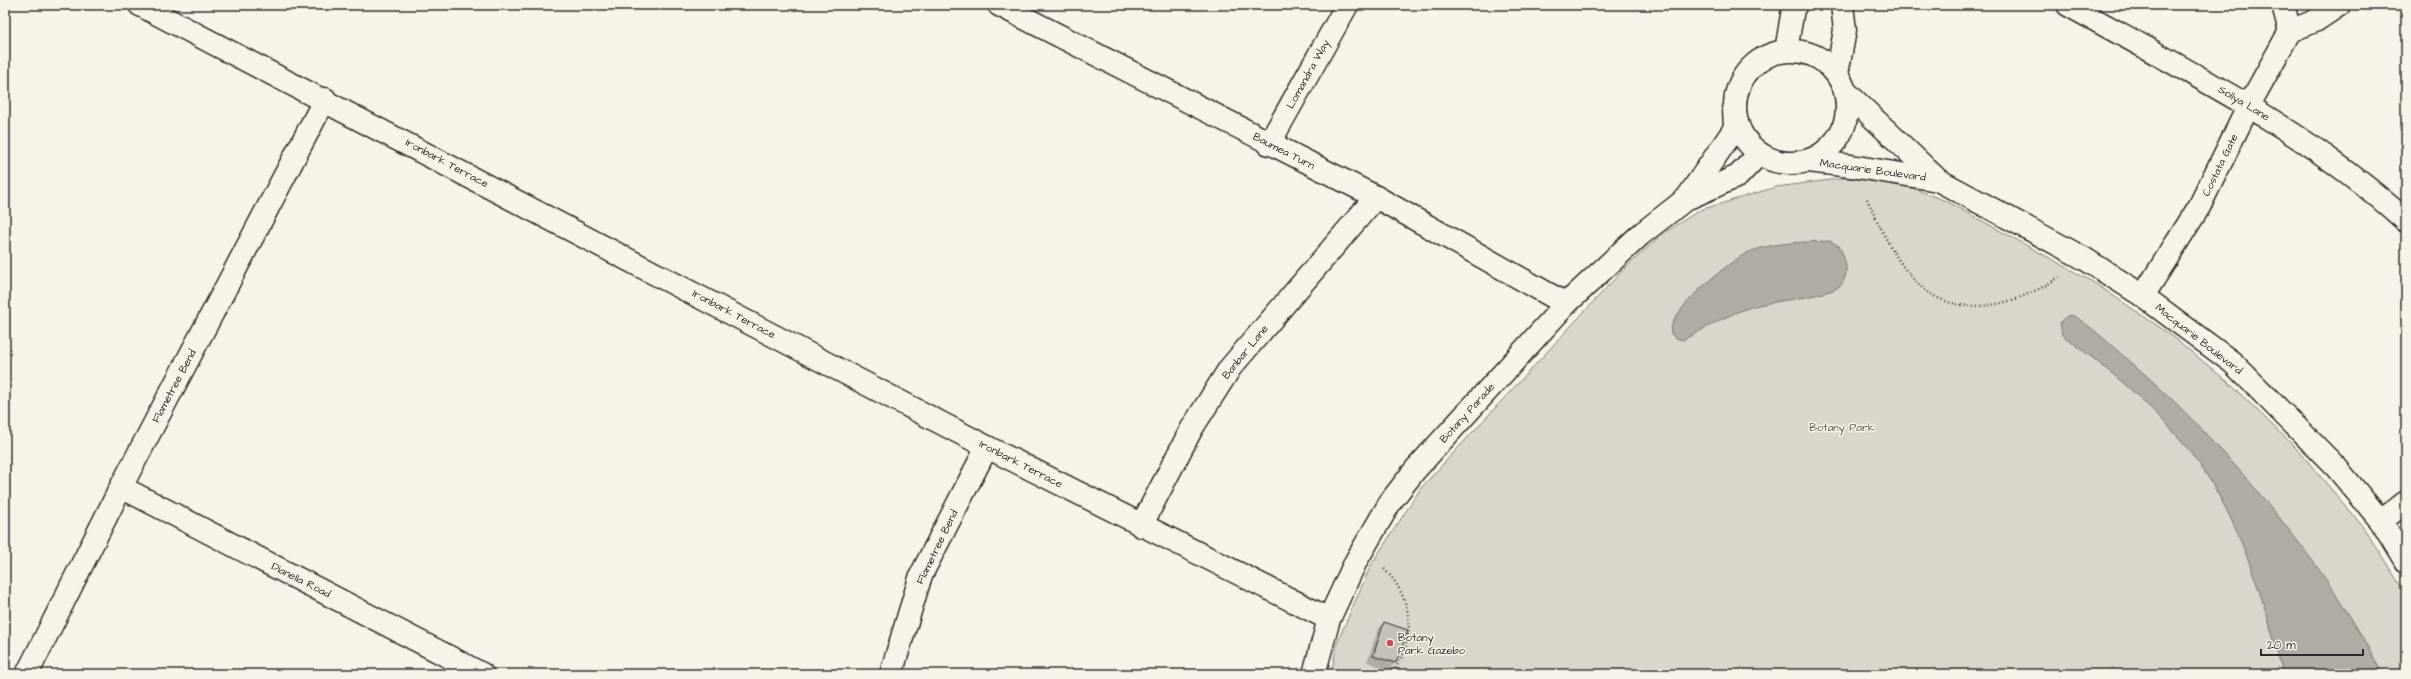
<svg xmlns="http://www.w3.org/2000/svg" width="2411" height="679" font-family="'Architects Daughter',sans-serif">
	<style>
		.green { fill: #dad6cc; stroke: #82807c }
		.water { fill: #afaca4; stroke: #7a7874 }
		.shadow { fill: #0003 }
		.building { fill: #c4c1b9; stroke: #2b2b2b }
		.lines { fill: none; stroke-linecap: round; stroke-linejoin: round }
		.street-casing { stroke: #2b2b2b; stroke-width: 25 }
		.secondary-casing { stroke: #2b2b2b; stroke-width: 25 }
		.path { stroke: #2b2b2b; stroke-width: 2.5; stroke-dasharray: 1 3; stroke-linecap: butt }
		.street { stroke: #f7f3e8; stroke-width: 22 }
		.secondary { stroke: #f7f3e8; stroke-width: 22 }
		.poi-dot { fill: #d1495b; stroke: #f7f3e8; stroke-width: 1.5 }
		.labels { text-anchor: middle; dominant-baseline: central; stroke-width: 3; stroke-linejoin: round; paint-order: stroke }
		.street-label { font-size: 11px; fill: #2b2b2b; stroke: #f7f3e8 }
		.park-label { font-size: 11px; fill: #575653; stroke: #f7f3e8 }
		.poi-label { font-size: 11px; fill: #2b2b2b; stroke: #f7f3e8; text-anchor: start }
	</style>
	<rect width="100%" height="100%" fill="#f7f3e8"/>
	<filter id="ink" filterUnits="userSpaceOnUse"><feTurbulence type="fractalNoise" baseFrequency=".025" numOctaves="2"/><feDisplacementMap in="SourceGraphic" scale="8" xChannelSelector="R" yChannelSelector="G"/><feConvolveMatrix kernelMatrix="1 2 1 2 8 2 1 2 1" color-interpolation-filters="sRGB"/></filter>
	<g filter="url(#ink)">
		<polygon class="green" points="1845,178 1894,181 1946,201 2093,282 2171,335 2228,382 2299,451 2363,527 2406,594 2406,674 1331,674 1337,643 1371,565 1421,488 1622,271 1661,235 1700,210 1776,187"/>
		<g class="water">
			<path d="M1830 241 1839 246C1845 257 1851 274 1840 286 1831 295 1778 301 1763 304 1736 309 1708 327 1683 340L1675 338 1671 334C1665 314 1730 260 1749 252 1774 242 1804 242 1830 241Z"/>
			<path d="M2072 315C2092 326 2109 344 2126 358 2168 393 2204 431 2240 471 2295 534 2345 599 2382 674H2283C2262 593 2236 504 2180 439 2145 399 2105 366 2062 335L2060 322 2067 316Z"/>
		</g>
		<polygon class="shadow" points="1384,623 1395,663 1389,670 1367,662 1378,630"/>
		<polygon class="building" points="1384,622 1408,630 1396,663 1373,656"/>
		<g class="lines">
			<defs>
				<g id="street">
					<polyline points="140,5 987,447 1329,619"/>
					<polyline points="999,5 1376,197 1566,304"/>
					<path d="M2068 5C2185 70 2307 130 2406 221"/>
					<polyline points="2283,5 2290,31"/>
					<polyline points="1269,144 1347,5"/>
					<polyline points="1687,198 1735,128 1734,109"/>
					<polyline points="2143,296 2199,207 2249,105 2290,31 2315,21 2339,5"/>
					<polyline points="121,487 482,674"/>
					<polyline points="2381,521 2406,502"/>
					<polyline points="1141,526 1192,428 1230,368 1376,197"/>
					<polyline points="27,674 121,487 325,99"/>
					<polyline points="891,674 921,575 987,447"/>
					<polyline points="1314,674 1329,619 1356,561 1391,501 1415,470 1566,304 1640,235 1686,199 1738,176 1759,154"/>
				</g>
				<g id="secondary">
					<circle cx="1791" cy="107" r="56"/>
					<polyline points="1786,51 1793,9 1796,5"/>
					<polyline points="1837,74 1845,30 1842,5"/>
					<polyline points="1845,91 1938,180 2085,259 2143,296 2233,363 2336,467 2381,521 2406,562"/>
					<polyline points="1808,161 1851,166 1938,180"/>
				</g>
			</defs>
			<use href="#street" class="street-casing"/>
			<use href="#secondary" class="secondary-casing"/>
			<g class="path">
				<path d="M1867 199C1880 227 1894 259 1916 282 1956 323 2018 305 2059 277"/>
				<path d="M1384 569C1414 598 1417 642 1391 674"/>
			</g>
			<use href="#street" class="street"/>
			<use href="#secondary" class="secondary"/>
		</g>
	</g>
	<circle class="poi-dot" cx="1390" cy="643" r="4"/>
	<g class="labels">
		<g class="street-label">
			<text transform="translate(1308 74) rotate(-61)">Lomandra Way</text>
			<text transform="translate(2244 103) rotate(31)">Sollya Lane</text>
			<text transform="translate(1284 151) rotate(27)">Baumea Turn</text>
			<text transform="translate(447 163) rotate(28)">Ironbark Terrace</text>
			<text transform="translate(2220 165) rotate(-64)">Costata Gate</text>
			<text transform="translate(1873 170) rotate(8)">Macquarie Boulevard</text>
			<text transform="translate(734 314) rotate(28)">Ironbark Terrace</text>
			<text transform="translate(2199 339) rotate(38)">Macquarie Boulevard</text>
			<text transform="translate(1245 352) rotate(-51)">Banbar Lane</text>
			<text transform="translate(174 386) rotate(-62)">Flametree Bend</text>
			<text transform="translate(1467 413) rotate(-48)">Botany Parade</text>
			<text transform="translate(1021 464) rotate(27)">Ironbark Terrace</text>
			<text transform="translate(937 547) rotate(-64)">Flametree Bend</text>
			<text transform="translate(301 580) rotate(27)">Dianella Road</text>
		</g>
		<g class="park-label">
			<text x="1842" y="427">Botany Park</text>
		</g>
		<g class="poi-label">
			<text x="1398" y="637">Botany<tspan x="1398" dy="13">Park Gazebo</tspan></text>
		</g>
	</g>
	<rect width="2411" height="679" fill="none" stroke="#f7f3e8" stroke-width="20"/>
	<rect x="10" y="10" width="2391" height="659" fill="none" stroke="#2b2b2b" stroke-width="1.5" filter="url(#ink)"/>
	<path d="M2261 649v6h102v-6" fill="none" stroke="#2b2b2b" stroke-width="2"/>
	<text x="2267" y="649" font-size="12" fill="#2b2b2b" stroke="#f7f3e8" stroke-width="3" paint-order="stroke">20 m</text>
</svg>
